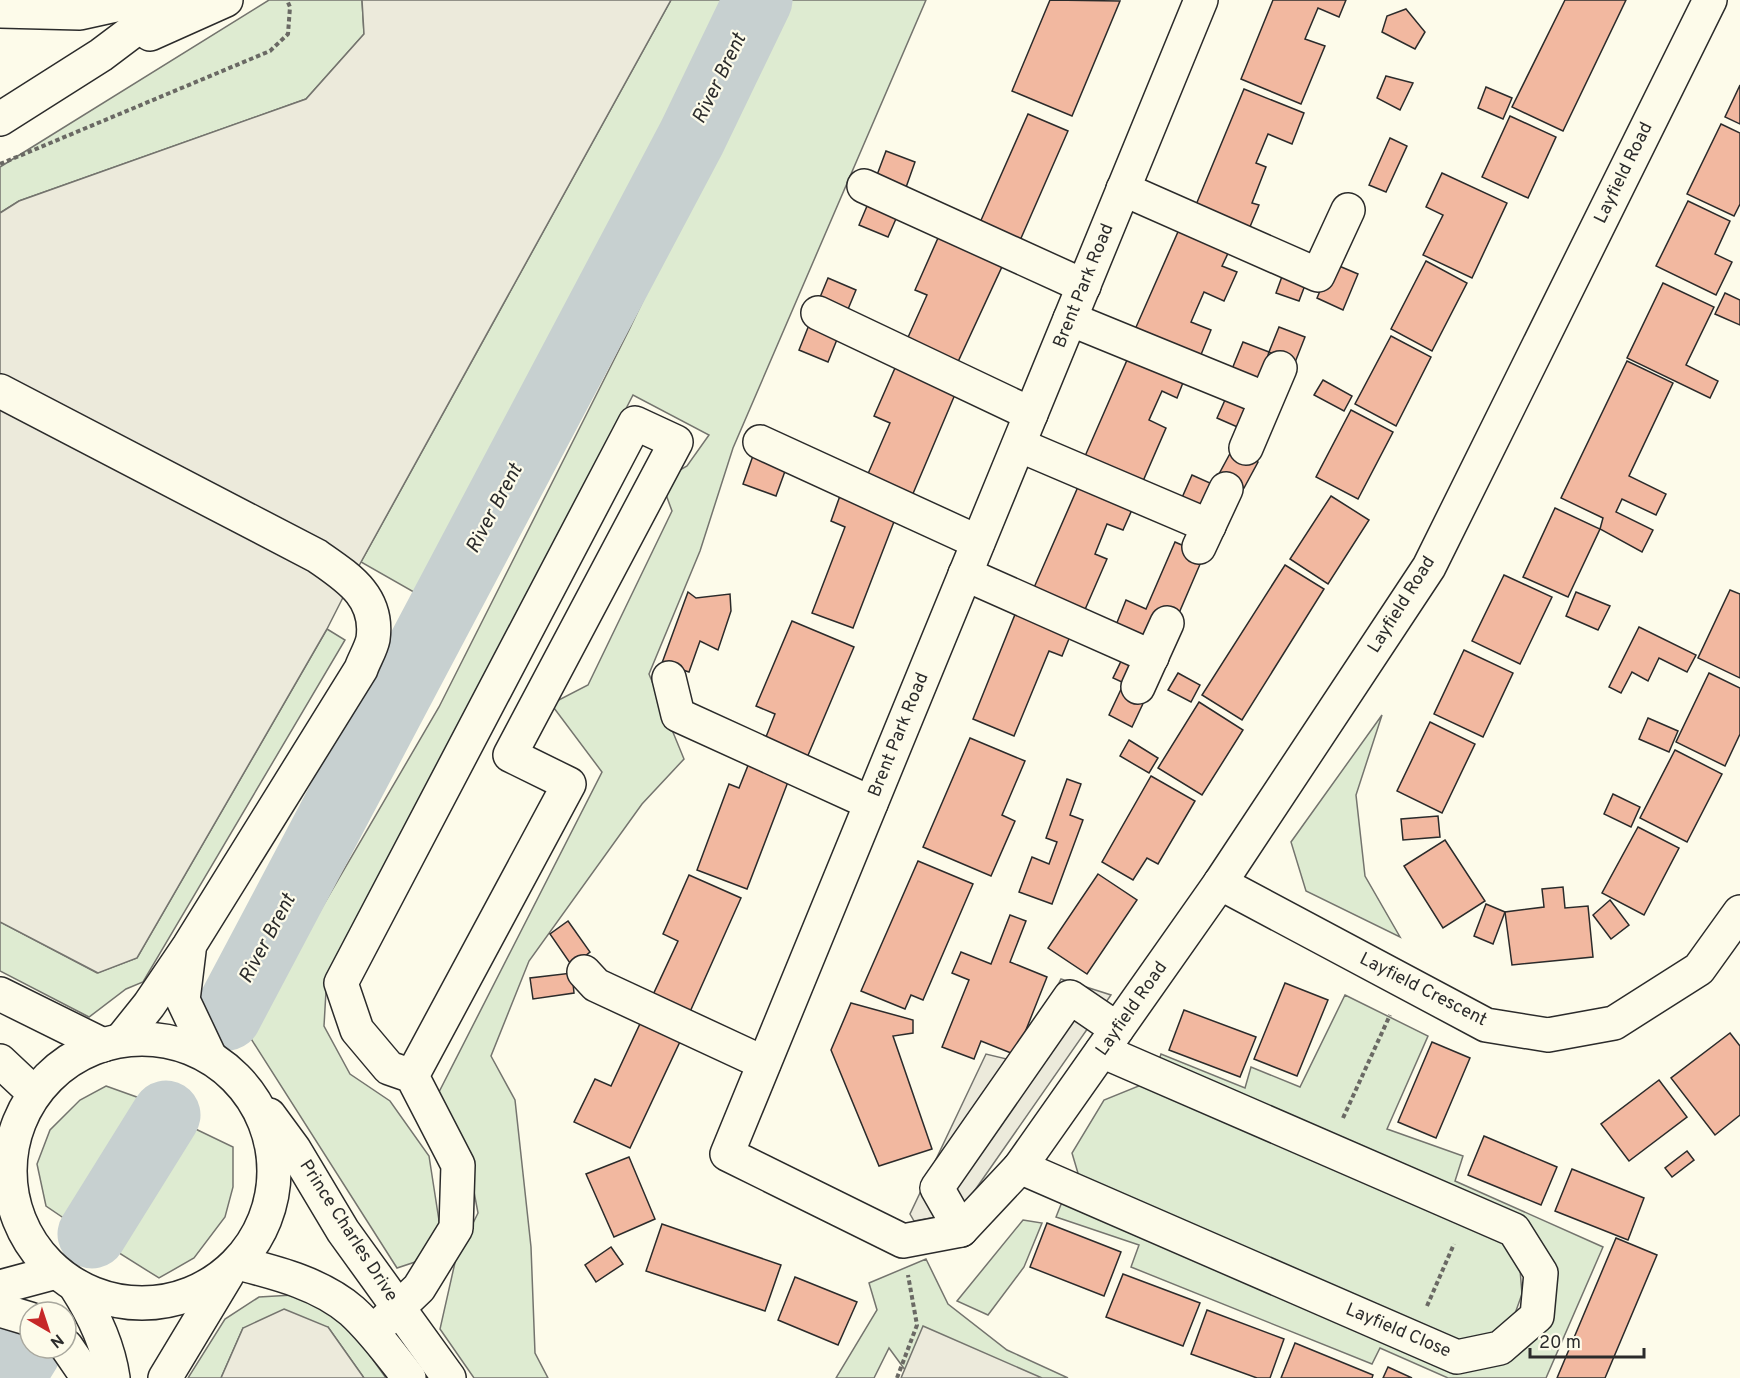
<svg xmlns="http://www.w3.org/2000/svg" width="1740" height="1378" font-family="Overpass,sans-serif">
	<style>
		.green { fill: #deebd1; stroke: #74746e; stroke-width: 1.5 }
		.parking { fill: #eceadb; stroke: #74746e; stroke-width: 1.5 }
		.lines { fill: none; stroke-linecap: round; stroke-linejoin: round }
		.river { stroke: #c7d0d0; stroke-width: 69 }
		.building { fill: #f2b8a0; stroke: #2b2b2b; stroke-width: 1.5 }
		.minor-casing { stroke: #2b2b2b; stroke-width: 36 }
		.highway-casing { stroke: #2b2b2b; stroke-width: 36 }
		.path { stroke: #6a6964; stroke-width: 4; stroke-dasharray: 4.5 3; stroke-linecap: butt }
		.minor { stroke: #fdfbea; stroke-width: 33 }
		.highway { stroke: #fdfbea; stroke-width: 33 }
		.labels { text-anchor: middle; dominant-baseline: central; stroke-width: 4.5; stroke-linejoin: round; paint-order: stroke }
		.street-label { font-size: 18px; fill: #2b2b2b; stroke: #fdfbea }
		.water-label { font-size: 20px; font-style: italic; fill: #2b2b2b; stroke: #fdfbea }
	</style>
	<rect width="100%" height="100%" fill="#fdfbea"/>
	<g class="green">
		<polygon points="269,0 362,0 364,34 306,99 19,201 0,213 0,167"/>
		<polygon points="671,0 738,0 533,403 426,599 361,562"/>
		<polygon points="786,0 926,0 733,448 700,551 649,674 684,759 642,804 529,961 491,1056 515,1100 531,1247 535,1353 548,1378 474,1378 440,1329 456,1258 478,1213 465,1144 438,1094 602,772 551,704 588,685 672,511 661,481 687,466 709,435 633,395 467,719 327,974 324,1026 350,1074 390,1101 429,1156 440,1227 415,1262 397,1268 248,1034 439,707 629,330"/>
		<polygon points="327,629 345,640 143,982 126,989 89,1017 0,971 0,922 97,973 137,958"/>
		<polygon points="1382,715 1356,795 1365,876 1400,937 1306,891 1291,842"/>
		<polygon points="1345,995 1428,1036 1387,1129 1463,1156 1455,1181 1603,1247 1546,1378 1448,1378 1380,1348 1372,1364 1131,1267 1139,1245 1056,1217 1062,1202 1458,1369 1548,1323 1521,1227 1157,1066 1161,1054 1245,1088 1251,1067 1300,1087"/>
		<polygon points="1141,1085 1496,1236 1519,1257 1522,1294 1512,1322 1492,1338 1457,1344 1080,1180 1072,1153 1104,1100"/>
		<polygon points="106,1086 145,1100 71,1223 46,1206 37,1164 50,1130 80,1100"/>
		<polygon points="183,1123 233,1147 233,1187 225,1217 194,1258 159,1278 108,1246"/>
		<polygon points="1023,1220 1042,1223 1024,1267 988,1315 957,1301"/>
		<polygon points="926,1259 948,1304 1007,1350 1068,1378 911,1378 889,1348 874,1378 836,1378 877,1310 869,1283"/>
		<polygon points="293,1295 337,1316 366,1350 386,1378 364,1378 328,1327 243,1328 221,1378 188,1378 225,1319 259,1297"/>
	</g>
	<g class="parking">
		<polygon points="362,0 671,0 361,562 327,629 137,958 98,973 0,922 0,213 19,201 306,99 364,34"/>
		<polygon points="1061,979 1111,995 959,1213 914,1221 910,1214 986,1054 1019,1062"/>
		<polygon points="284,1309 328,1327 364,1378 221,1378 243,1328"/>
		<polygon points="923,1326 1042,1378 901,1378"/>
	</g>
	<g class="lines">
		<g class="river">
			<polyline points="227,1016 692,137 758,0"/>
			<polyline points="92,1234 166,1115"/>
			<polyline points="10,1378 27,1350"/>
		</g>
	</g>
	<g class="building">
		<polygon points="1050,0 1120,1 1072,116 1012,91"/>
		<polygon points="1273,0 1346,0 1339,17 1318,8 1305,39 1325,46 1301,104 1241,79"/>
		<polygon points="1565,0 1626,0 1563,131 1512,107"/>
		<polygon points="1406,9 1425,32 1415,49 1382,32 1387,16"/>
		<polygon points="1386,76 1413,83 1400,110 1377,98"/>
		<polygon points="1740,85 1740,124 1725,117"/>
		<polygon points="1486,87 1512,98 1503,119 1478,108"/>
		<polygon points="1244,89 1304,113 1292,144 1268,134 1256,163 1266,167 1252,203 1259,205 1247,234 1193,212"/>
		<polygon points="1028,114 1068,131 1018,245 978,227"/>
		<polygon points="1510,116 1556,137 1528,198 1482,177"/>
		<polygon points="1721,124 1740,133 1740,204 1734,216 1687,194"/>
		<polygon points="1390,138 1407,146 1386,192 1369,185"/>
		<polygon points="886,151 915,162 904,193 874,183"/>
		<polygon points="1442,173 1507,203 1472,278 1423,255 1443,215 1426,207"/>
		<polygon points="870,199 899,212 888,237 859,225"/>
		<polygon points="1688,201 1730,221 1715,254 1732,262 1716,295 1656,266"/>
		<polygon points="1181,225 1231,247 1222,266 1237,272 1224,301 1204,292 1191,322 1211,330 1198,362 1133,334"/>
		<polygon points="942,229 1006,258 956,366 905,344 927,295 915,290"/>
		<polygon points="1426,261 1467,283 1432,351 1391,329"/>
		<polygon points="1332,263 1358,274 1343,310 1317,298"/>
		<polygon points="1284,271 1307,280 1299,301 1276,293"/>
		<polygon points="828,278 856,290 846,314 818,302"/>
		<polygon points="1663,283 1714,307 1686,365 1718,381 1710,398 1627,358"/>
		<polygon points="1725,293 1740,300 1740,325 1715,314"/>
		<polygon points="809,325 838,337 828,362 799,350"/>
		<polygon points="1279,327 1305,337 1294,365 1269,352"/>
		<polygon points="1391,336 1431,357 1396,426 1355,404"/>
		<polygon points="1243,342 1269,352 1259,385 1230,374"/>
		<polygon points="1131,351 1186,375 1177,398 1162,391 1149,420 1166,428 1140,488 1082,463"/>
		<polygon points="899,359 959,385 909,503 864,483 890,423 874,416"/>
		<polygon points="1627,361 1673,383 1629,476 1666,494 1656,515 1622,499 1616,512 1653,530 1642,552 1600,529 1603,518 1561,498"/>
		<polygon points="1323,380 1352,396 1344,411 1314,395"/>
		<polygon points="1229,391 1254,401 1242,429 1217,418"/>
		<polygon points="1351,410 1393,432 1358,499 1316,477"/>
		<polygon points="1233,448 1258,462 1244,488 1219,474"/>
		<polygon points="755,450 788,463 776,496 743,484"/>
		<polygon points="1192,475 1219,487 1207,512 1181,500"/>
		<polygon points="1081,480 1135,503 1123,530 1107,524 1095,554 1107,559 1080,621 1029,599"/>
		<polygon points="841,493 897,514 853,628 812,613 845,527 831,521"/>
		<polygon points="1331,496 1369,520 1328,584 1290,559"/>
		<polygon points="1555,508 1600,529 1568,597 1523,577"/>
		<polygon points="1175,542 1204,555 1176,620 1151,646 1114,630 1126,600 1146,609"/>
		<polygon points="1285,565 1324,589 1242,720 1202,695"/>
		<polygon points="1504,575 1552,597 1520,664 1472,641"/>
		<polygon points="1730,590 1740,594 1740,678 1698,658"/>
		<polygon points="688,592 696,598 730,594 731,611 718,650 700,641 689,672 662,663"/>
		<polygon points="1576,592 1610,606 1598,630 1566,616"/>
		<polygon points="1020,602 1075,624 1062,656 1049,651 1014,736 973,719"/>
		<polygon points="792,621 854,647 806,760 764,742 775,714 756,706"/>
		<polygon points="1639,627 1696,655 1687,672 1659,658 1648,681 1632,672 1621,693 1609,687"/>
		<polygon points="1464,650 1513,673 1483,737 1434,714"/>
		<polygon points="1124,655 1135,660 1124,683 1113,678"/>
		<polygon points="1178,673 1200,685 1191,702 1168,690"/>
		<polygon points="1709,673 1740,688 1740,734 1725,766 1676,742"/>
		<polygon points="1124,683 1147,695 1132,727 1109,715"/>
		<polygon points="1199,702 1243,730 1202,795 1158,768"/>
		<polygon points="1648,718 1678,731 1669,752 1639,739"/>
		<polygon points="1430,722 1475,744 1442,813 1397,791"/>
		<polygon points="970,738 1025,761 1002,815 1015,821 991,876 923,847"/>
		<polygon points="1129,740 1158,758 1149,773 1120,756"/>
		<polygon points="1675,750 1722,774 1687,842 1640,818"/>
		<polygon points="751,758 791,774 747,889 697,870 729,784 739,788"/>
		<polygon points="1151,776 1195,801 1158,864 1147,858 1133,880 1102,862"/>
		<polygon points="1067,779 1081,784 1070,815 1083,820 1052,904 1019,892 1032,857 1049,864 1057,842 1046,838"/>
		<polygon points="1613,794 1640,807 1631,827 1604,814"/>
		<polygon points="1438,816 1440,837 1403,840 1401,819"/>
		<polygon points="1638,827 1679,848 1644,915 1602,893"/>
		<polygon points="1445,840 1485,901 1443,928 1404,866"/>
		<polygon points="918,861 973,884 923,1000 911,995 905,1009 861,991"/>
		<polygon points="1098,874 1137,900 1087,974 1048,948"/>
		<polygon points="689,875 741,898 689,1014 652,997 678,941 663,934"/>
		<polygon points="1563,887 1565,908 1588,906 1593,957 1512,965 1505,912 1544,907 1542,889"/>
		<polygon points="1610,900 1629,925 1611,939 1593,915"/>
		<polygon points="1486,904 1505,912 1493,944 1474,936"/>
		<polygon points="1010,915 1026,921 1010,962 1047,977 1016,1055 981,1041 974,1059 942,1047 969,980 952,973 961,952 991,964"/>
		<polygon points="568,921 590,952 572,966 550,934"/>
		<polygon points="572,973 574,993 533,999 530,978"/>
		<polygon points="1285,983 1328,1000 1297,1076 1254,1059"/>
		<polygon points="851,1003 913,1020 913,1033 893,1036 932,1149 879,1166 831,1050"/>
		<polygon points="1184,1010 1256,1037 1240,1077 1169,1050"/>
		<polygon points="645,1013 685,1031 630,1148 574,1122 595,1079 611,1086"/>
		<polygon points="1730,1033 1740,1046 1740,1115 1715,1135 1671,1078"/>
		<polygon points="1432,1042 1470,1058 1436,1138 1398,1122"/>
		<polygon points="1659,1080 1687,1117 1629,1161 1601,1124"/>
		<polygon points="1484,1136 1557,1167 1541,1205 1468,1175"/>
		<polygon points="1687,1151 1694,1160 1672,1177 1665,1168"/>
		<polygon points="629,1157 655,1219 614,1237 586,1174"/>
		<polygon points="1572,1169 1644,1198 1628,1240 1555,1211"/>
		<polygon points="1047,1223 1121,1252 1104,1296 1030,1267"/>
		<polygon points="662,1224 781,1265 765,1311 646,1271"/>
		<polygon points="1616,1238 1657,1255 1605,1378 1557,1378"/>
		<polygon points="611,1247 623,1264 596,1282 585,1265"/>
		<polygon points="1123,1274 1200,1303 1183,1346 1106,1317"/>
		<polygon points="795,1277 857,1302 838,1345 778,1320"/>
		<polygon points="1207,1310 1284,1339 1270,1378 1257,1378 1191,1354"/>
		<polygon points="1295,1343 1373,1375 1372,1378 1281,1378"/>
		<polygon points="1388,1367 1412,1378 1383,1378"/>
	</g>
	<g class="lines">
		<defs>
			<g id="minor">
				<polyline points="1201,0 727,1154 903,1241 961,1230 1020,1167 1220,883 1429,567 1710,0"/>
				<polyline points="864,186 1084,286"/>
				<polyline points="1123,189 1318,275 1348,210"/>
				<polyline points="818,313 1031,414"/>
				<polyline points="1070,319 1266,399"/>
				<path d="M0 391 317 556C347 577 379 596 373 639 371 649 364 660 361 669L189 946 149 1005 121 1040"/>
				<polyline points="760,442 978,542"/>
				<polyline points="1019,445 1209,526"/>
				<polyline points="1246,448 1280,368"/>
				<polyline points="1199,547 1226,489"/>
				<polyline points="965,574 1152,657"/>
				<polyline points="669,678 678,715 871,803"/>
				<polyline points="1138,687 1167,623"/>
				<polyline points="1220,883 1486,1025 1548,1035 1614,1023 1699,969 1740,912"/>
				<polyline points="189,951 183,1000 210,1057"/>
				<polyline points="584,972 596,985 764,1063"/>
				<polyline points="0,994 103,1045"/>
				<circle cx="142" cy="1171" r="132"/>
				<polyline points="0,1061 34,1093"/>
				<polyline points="269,1115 294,1149 343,1231 449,1378"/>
				<polyline points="1020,1167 1457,1357 1500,1348 1537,1316 1541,1273 1514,1230 1102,1051"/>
				<polyline points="961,1230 937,1188 1070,997 1117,1029"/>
				<path d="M238 1263C277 1273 321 1284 352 1311 374 1331 391 1355 409 1378"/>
				<polyline points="0,1287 56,1272"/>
				<path d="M76 1287C94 1315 108 1344 113 1378"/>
				<polyline points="0,1310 30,1319"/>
				<polyline points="373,1332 419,1288 456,1228 458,1165 412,1076 389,1068 357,1030 341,983 635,423 676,442 510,755 569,784 412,1076"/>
				<polyline points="66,1346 88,1378"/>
				<polyline points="165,1378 227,1275"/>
			</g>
			<g id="highway">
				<polyline points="0,11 80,13 139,0"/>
				<polyline points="150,34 226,0"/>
				<polyline points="0,119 101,55 174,0"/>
			</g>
		</defs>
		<use href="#minor" class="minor-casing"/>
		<use href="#highway" class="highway-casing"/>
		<g class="path">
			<polyline points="0,164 270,51 288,34 290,7 287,0"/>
			<polyline points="1343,1118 1390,1015"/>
			<polyline points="1427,1306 1454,1244"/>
			<polyline points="897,1378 917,1325 908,1275"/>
		</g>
		<use href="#minor" class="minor"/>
		<use href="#highway" class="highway"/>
	</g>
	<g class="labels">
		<g class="street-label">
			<text transform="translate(1624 173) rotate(-64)">Layfield Road</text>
			<text transform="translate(1084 286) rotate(-68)">Brent Park Road</text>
			<text transform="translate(1402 605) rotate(-58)">Layfield Road</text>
			<text transform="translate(899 735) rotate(-68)">Brent Park Road</text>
			<text transform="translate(1423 990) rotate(27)">Layfield Crescent</text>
			<text transform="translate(1132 1009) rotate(-55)">Layfield Road</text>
			<text transform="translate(348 1231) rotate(57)">Prince Charles Drive</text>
			<text transform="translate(1398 1331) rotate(23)">Layfield Close</text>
		</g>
		<g class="water-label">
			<text transform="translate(720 79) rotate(-64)">River Brent</text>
			<text transform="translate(495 509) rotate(-62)">River Brent</text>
			<text transform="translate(268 939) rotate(-62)">River Brent</text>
		</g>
	</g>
	<g transform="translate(48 1330) rotate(141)"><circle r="28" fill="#fdfbea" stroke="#a9a89e" stroke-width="1.5"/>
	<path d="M0-4.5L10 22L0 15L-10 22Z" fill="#c62828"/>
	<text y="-9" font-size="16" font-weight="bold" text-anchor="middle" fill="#2b2b2b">N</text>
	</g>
	<path d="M1530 1348v9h114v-9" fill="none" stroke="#2b2b2b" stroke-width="3"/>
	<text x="1539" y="1348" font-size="18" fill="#2b2b2b" stroke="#fdfbea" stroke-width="4.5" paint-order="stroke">20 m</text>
</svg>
